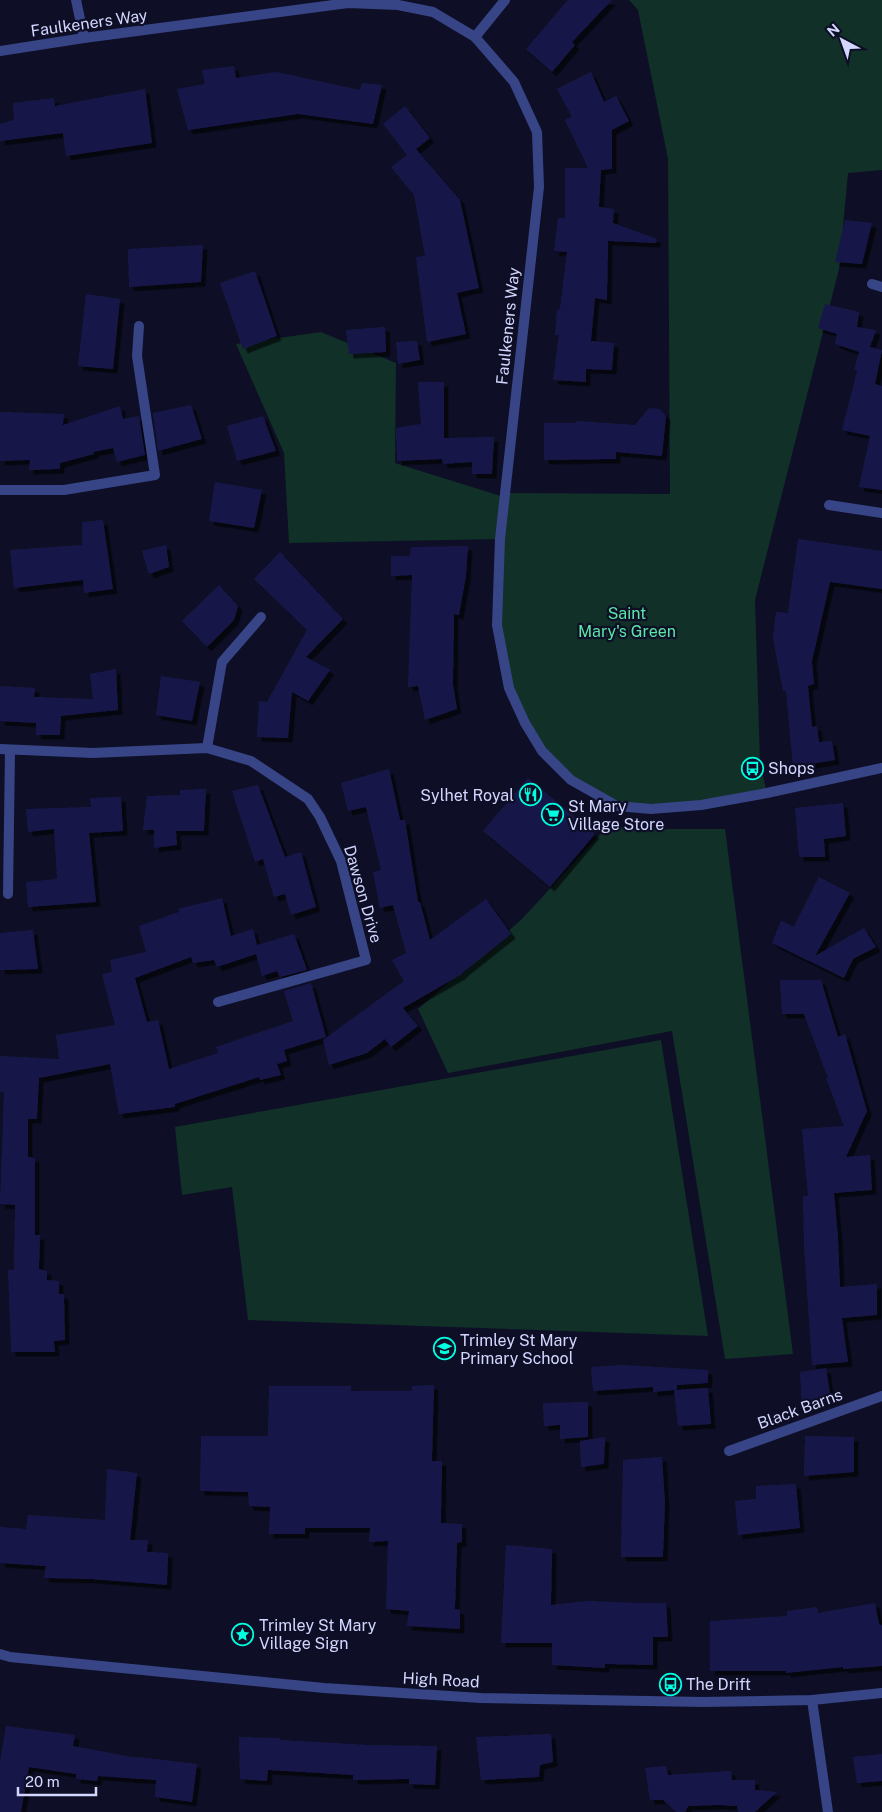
<svg xmlns="http://www.w3.org/2000/svg" width="882" height="1812" font-family="'Public Sans',sans-serif">
	<style>
		.green { fill: #103028 }
		.building { fill: #191948; filter: url(#shadow) }
		.lines { fill: none; stroke-linecap: round; stroke-linejoin: round }
		.minor { stroke: #374587; stroke-width: 10 }
		.tertiary { stroke: #374587; stroke-width: 10 }
		.labels { text-anchor: middle; dominant-baseline: central; stroke-width: 4.5; stroke-linejoin: round; paint-order: stroke }
		.street-label { font-size: 16px; fill: #d3d7ff; stroke: #0e0f26 }
		.park-label { font-size: 16px; fill: #59e5a4; stroke: #0e0f26 }
		.poi-label { font-size: 16px; fill: #d3d7ff; stroke: #0e0f26; text-anchor: start }
	</style>
	<defs>
		<filter id="shadow"><feDropShadow dx="4.5" dy="4.5" stdDeviation="0" flood-color="#0009"/></filter>
	</defs>
	<rect width="100%" height="100%" fill="#0e0f26"/>
	<g class="green">
		<polygon points="629,0 882,0 882,170 848,173 839,269 755,600 760,763 767,793 701,805 617,806 571,780 542,751 509,688 497,625 499,539 289,543 284,453 236,344 321,332 396,363 395,463 504,497 505,493 670,494 668,159 638,10"/>
		<polygon points="608,826 651,829 725,829 793,1354 725,1359 672,1031 448,1073 418,1009 521,920"/>
		<polygon points="661,1040 708,1336 248,1320 232,1187 182,1195 175,1127"/>
	</g>
	<g class="building">
		<polygon points="568,0 612,0 572,42 575,45 552,72 526,49"/>
		<polygon points="234,66 236,78 276,72 360,90 362,83 382,85 373,124 298,114 188,130 177,89 205,84 202,70"/>
		<polygon points="591,72 604,102 616,96 629,121 612,130 612,169 601,170 599,207 614,209 613,223 657,239 656,243 608,241 607,300 595,298 591,341 614,343 612,370 586,369 586,382 553,380 559,335 555,335 557,310 560,309 567,252 554,251 558,218 565,218 565,168 588,168 565,120 572,117 557,89"/>
		<polygon points="145,89 152,143 66,156 63,133 0,141 0,124 14,120 13,103 54,98 55,106"/>
		<polygon points="405,106 430,138 416,149 460,200 479,288 457,293 466,334 427,342 416,257 425,256 414,195 391,167 407,155 383,124"/>
		<polygon points="845,220 872,223 862,264 835,262"/>
		<polygon points="203,245 201,282 129,287 128,249"/>
		<polygon points="255,271 277,336 243,349 220,283"/>
		<polygon points="86,294 120,299 113,369 78,366"/>
		<polygon points="825,304 859,312 857,327 876,330 870,347 882,350 875,384 882,386 882,490 859,487 870,436 842,430 857,371 854,370 859,352 835,344 837,334 818,328"/>
		<polygon points="385,327 386,352 349,354 346,330"/>
		<polygon points="417,341 420,360 398,364 396,342"/>
		<polygon points="418,382 444,382 444,438 494,437 492,474 472,474 472,462 443,464 442,459 397,461 396,428 421,424"/>
		<polygon points="191,405 202,439 158,451 153,413"/>
		<polygon points="120,406 123,419 139,416 145,455 117,462 113,448 93,452 94,454 60,463 60,469 29,470 30,460 0,461 0,412 64,414 63,425"/>
		<polygon points="649,408 660,409 666,416 662,456 616,452 616,459 544,460 544,423 576,423 576,421 635,425"/>
		<polygon points="263,416 276,451 237,461 227,426"/>
		<polygon points="215,482 262,490 254,528 209,521"/>
		<polygon points="103,520 113,589 84,593 83,580 14,588 10,550 82,545 82,522"/>
		<polygon points="798,539 882,551 882,589 830,582 812,661 814,684 808,686 812,727 817,726 819,742 832,741 835,760 793,767 786,691 783,691 773,638 776,612 788,613"/>
		<polygon points="166,545 169,567 149,574 142,551"/>
		<polygon points="468,546 466,576 459,615 454,614 453,685 457,709 425,720 418,686 408,687 412,575 391,576 391,556 410,556 411,547"/>
		<polygon points="280,552 343,619 306,657 330,670 308,701 292,692 288,738 257,737 259,701 267,702 307,630 254,579"/>
		<polygon points="219,585 238,606 234,620 207,647 182,621"/>
		<polygon points="116,669 118,710 61,716 60,735 36,735 36,723 0,721 0,686 35,688 34,697 93,699 90,674"/>
		<polygon points="161,676 200,682 192,721 156,715"/>
		<polygon points="389,769 400,820 405,820 418,902 420,902 430,940 486,899 511,934 462,973 462,974 403,1008 418,1026 391,1047 385,1039 367,1053 329,1065 323,1040 404,981 392,960 406,953 393,905 380,908 373,872 381,870 366,807 348,811 341,783"/>
		<polygon points="528,778 595,834 550,887 483,831"/>
		<polygon points="258,785 285,857 301,852 316,907 291,915 285,894 274,897 263,859 255,862 232,791"/>
		<polygon points="206,789 204,831 176,831 177,845 154,848 154,830 143,830 147,796 180,795 180,790"/>
		<polygon points="121,797 123,831 89,833 96,902 28,907 26,882 57,879 54,829 28,832 26,809 91,807 90,798"/>
		<polygon points="843,803 846,836 824,839 825,857 799,857 795,808"/>
		<polygon points="819,877 850,893 815,956 864,928 876,947 853,959 844,978 772,943 781,921 794,927"/>
		<polygon points="222,898 231,936 253,929 257,945 294,934 307,970 280,977 277,971 262,976 256,954 217,967 214,960 193,963 191,957 135,978 147,1022 158,1020 169,1069 218,1053 216,1047 293,1021 284,991 311,983 326,1037 284,1050 287,1061 277,1064 281,1075 260,1080 259,1077 175,1104 175,1107 119,1114 110,1064 39,1078 37,1119 28,1119 28,1157 35,1158 35,1235 40,1235 39,1269 47,1271 47,1280 59,1281 59,1294 64,1294 65,1340 54,1341 55,1352 11,1352 8,1270 14,1270 15,1205 0,1204 4,1092 0,1092 0,1056 59,1059 56,1035 115,1025 102,974 112,972 110,960 146,952 139,926 179,912 178,909"/>
		<polygon points="33,930 38,969 0,970 0,933"/>
		<polygon points="780,980 821,980 838,1037 845,1034 867,1111 846,1157 870,1155 872,1190 834,1193 838,1237 840,1287 877,1284 877,1315 842,1318 848,1362 812,1365 804,1244 803,1196 808,1196 802,1129 844,1126 826,1078 828,1078 804,1014 782,1014"/>
		<polygon points="622,1365 708,1370 708,1383 677,1385 677,1390 708,1388 711,1424 678,1426 674,1390 653,1392 653,1387 593,1391 591,1367"/>
		<polygon points="826,1368 831,1400 802,1407 800,1372"/>
		<polygon points="434,1385 432,1461 442,1461 441,1523 462,1524 462,1542 457,1543 455,1609 460,1610 460,1629 407,1626 409,1611 386,1609 388,1541 369,1542 370,1528 305,1528 305,1534 269,1534 270,1507 249,1506 248,1492 200,1491 201,1436 268,1436 269,1386 351,1386 351,1391 412,1391 412,1386"/>
		<polygon points="588,1402 588,1437 560,1439 560,1425 544,1426 543,1403"/>
		<polygon points="805,1436 854,1437 854,1472 804,1476"/>
		<polygon points="605,1437 604,1464 581,1467 580,1441"/>
		<polygon points="662,1457 665,1503 663,1557 621,1557 623,1460"/>
		<polygon points="107,1469 137,1473 130,1540 148,1540 147,1552 168,1553 167,1585 91,1579 44,1578 46,1566 0,1563 0,1527 26,1529 28,1515 105,1520"/>
		<polygon points="796,1484 800,1528 738,1535 735,1501 756,1499 756,1486"/>
		<polygon points="506,1545 552,1549 551,1605 588,1601 640,1603 666,1603 668,1637 653,1637 653,1665 605,1664 605,1668 552,1665 552,1643 501,1643"/>
		<polygon points="875,1603 879,1624 882,1625 882,1666 843,1669 843,1667 786,1673 786,1671 710,1671 710,1621 787,1616 787,1611 817,1607 818,1613"/>
		<polygon points="6,1726 75,1735 73,1746 137,1758 137,1757 197,1764 192,1802 155,1797 156,1780 98,1776 97,1781 76,1779 76,1774 29,1767 21,1812 0,1812 0,1763"/>
		<polygon points="551,1734 553,1762 540,1765 539,1777 481,1780 476,1737"/>
		<polygon points="239,1737 280,1738 280,1740 368,1745 437,1746 435,1785 409,1784 409,1779 353,1780 353,1775 268,1770 267,1781 240,1779"/>
		<polygon points="882,1754 882,1781 857,1783 853,1757"/>
		<polygon points="666,1766 668,1775 731,1771 732,1780 755,1780 755,1790 777,1792 755,1812 738,1812 737,1806 718,1805 688,1806 685,1812 676,1812 663,1800 650,1800 645,1768"/>
	</g>
	<g class="lines">
		<g class="minor">
			<polyline points="76,0 84,38"/>
			<polyline points="475,37 505,0"/>
			<polyline points="872,284 882,287"/>
			<polyline points="0,490 64,490 155,475 137,356 139,326"/>
			<polyline points="829,505 882,513"/>
			<polyline points="207,748 222,662 261,617"/>
			<polyline points="0,749 93,753 207,748 251,761 308,799 320,817 341,861 366,960 218,1002"/>
			<polyline points="8,894 10,750"/>
			<polyline points="729,1451 882,1396"/>
			<polyline points="812,1700 828,1812"/>
		</g>
		<g class="tertiary">
			<polyline points="0,51 84,38 348,3 398,5 433,12 475,37 514,82 537,132 539,187 500,539 497,625 509,688 525,723 542,751 571,780 617,806 651,809 701,805 767,793 882,768"/>
			<polyline points="0,1654 10,1657 324,1688 481,1698 703,1702 812,1700 882,1693"/>
		</g>
	</g>
	<defs>
		<symbol id="bus-ring" viewBox="-11 -11 22 22"><circle r="9.5" fill="#0e0f26" stroke="#00fee1" stroke-width="1.5"/><path d="M-5-6H5V4H4V6H2V4H-2V6H-4V4H-5ZM-3.5-4V0h7V-4ZM-3.5 1.2v1.5H-2V1.2ZM2 1.2v1.5H3.5V1.2Z" fill="#00fee1"/></symbol>
		<symbol id="restaurant-ring" viewBox="-11 -11 22 22"><circle r="9.5" fill="#0e0f26" stroke="#00fee1" stroke-width="1.5"/><path d="M-5-6h1v4h1v-4h1v4h1v-4h1v5L-1.5 .5V6h-2V.5L-5-1ZM5-6V6H3V1.5H1.5Q1.5-4 5-6Z" fill="#00fee1"/></symbol>
		<symbol id="supermarket-ring" viewBox="-11 -11 22 22"><circle r="9.5" fill="#0e0f26" stroke="#00fee1" stroke-width="1.5"/><path d="M-6-5.5h2.5l.6 2H6L4.5 2H-2.5L-4.4-4H-6ZM-1.5 3.2a1.3 1.3 0 1 0 .1 0ZM3 3.2a1.3 1.3 0 1 0 .1 0Z" fill="#00fee1"/></symbol>
		<symbol id="school-ring" viewBox="-11 -11 22 22"><circle r="9.5" fill="#0e0f26" stroke="#00fee1" stroke-width="1.5"/><path d="M0-5L7-2L0 1L-7-2ZM-4 1L0 2.5L4 1V4Q0 6-4 4Z" fill="#00fee1"/></symbol>
		<symbol id="sight-ring" viewBox="-11 -11 22 22"><circle r="9.5" fill="#0e0f26" stroke="#00fee1" stroke-width="1.5"/><path d="M0-6L1.8-2.2L6-1.7L2.9 1.2L3.7 5.4L0 3.3L-3.7 5.4L-2.9 1.2L-6-1.7L-1.8-2.2Z" fill="#00fee1"/></symbol>
	</defs>
	<g fill-rule="evenodd">
		<use href="#bus-ring" x="740" y="756" width="25" height="25"/>
		<use href="#restaurant-ring" x="518" y="782" width="25" height="25"/>
		<use href="#supermarket-ring" x="540" y="802" width="25" height="25"/>
		<use href="#school-ring" x="432" y="1336" width="25" height="25"/>
		<use href="#sight-ring" x="230" y="1622" width="25" height="25"/>
		<use href="#bus-ring" x="658" y="1672" width="25" height="25"/>
	</g>
	<g class="labels">
		<g class="street-label">
			<text transform="translate(89 23) rotate(-8)">Faulkeners Way</text>
			<text transform="translate(508 326) rotate(-84)">Faulkeners Way</text>
			<text transform="translate(363 894) rotate(74)">Dawson Drive</text>
			<text transform="translate(800 1409) rotate(-20)">Black Barns</text>
			<text transform="translate(441 1680) rotate(3)">High Road</text>
		</g>
		<g class="park-label">
			<text x="627" y="613">Saint<tspan x="627" dy="18">Mary's Green</tspan></text>
		</g>
		<g class="poi-label">
			<text x="768" y="768">Shops</text>
			<text x="514" y="795" text-anchor="end">Sylhet Royal</text>
			<text x="568" y="806">St Mary<tspan x="568" dy="18">Village Store</tspan></text>
			<text x="460" y="1340">Trimley St Mary<tspan x="460" dy="18">Primary School</tspan></text>
			<text x="259" y="1625">Trimley St Mary<tspan x="259" dy="18">Village Sign</tspan></text>
			<text x="686" y="1684">The Drift</text>
		</g>
	</g>
	<g transform="translate(842 40) rotate(319)" stroke="#0e0f26" stroke-width="4" paint-order="stroke">
	<path d="M0-4L9 19L0 12L-9 19Z" fill="#d3d7ff"/>
	<text y="-8" font-size="14" font-weight="bold" text-anchor="middle" fill="#d3d7ff">N</text>
	</g>
	<path d="M18 1787v8h78v-8" fill="none" stroke="#d3d7ff" stroke-width="2.5"/>
	<text x="25" y="1787" font-size="15" fill="#d3d7ff" stroke="#0e0f26" stroke-width="4" paint-order="stroke">20 m</text>
</svg>
